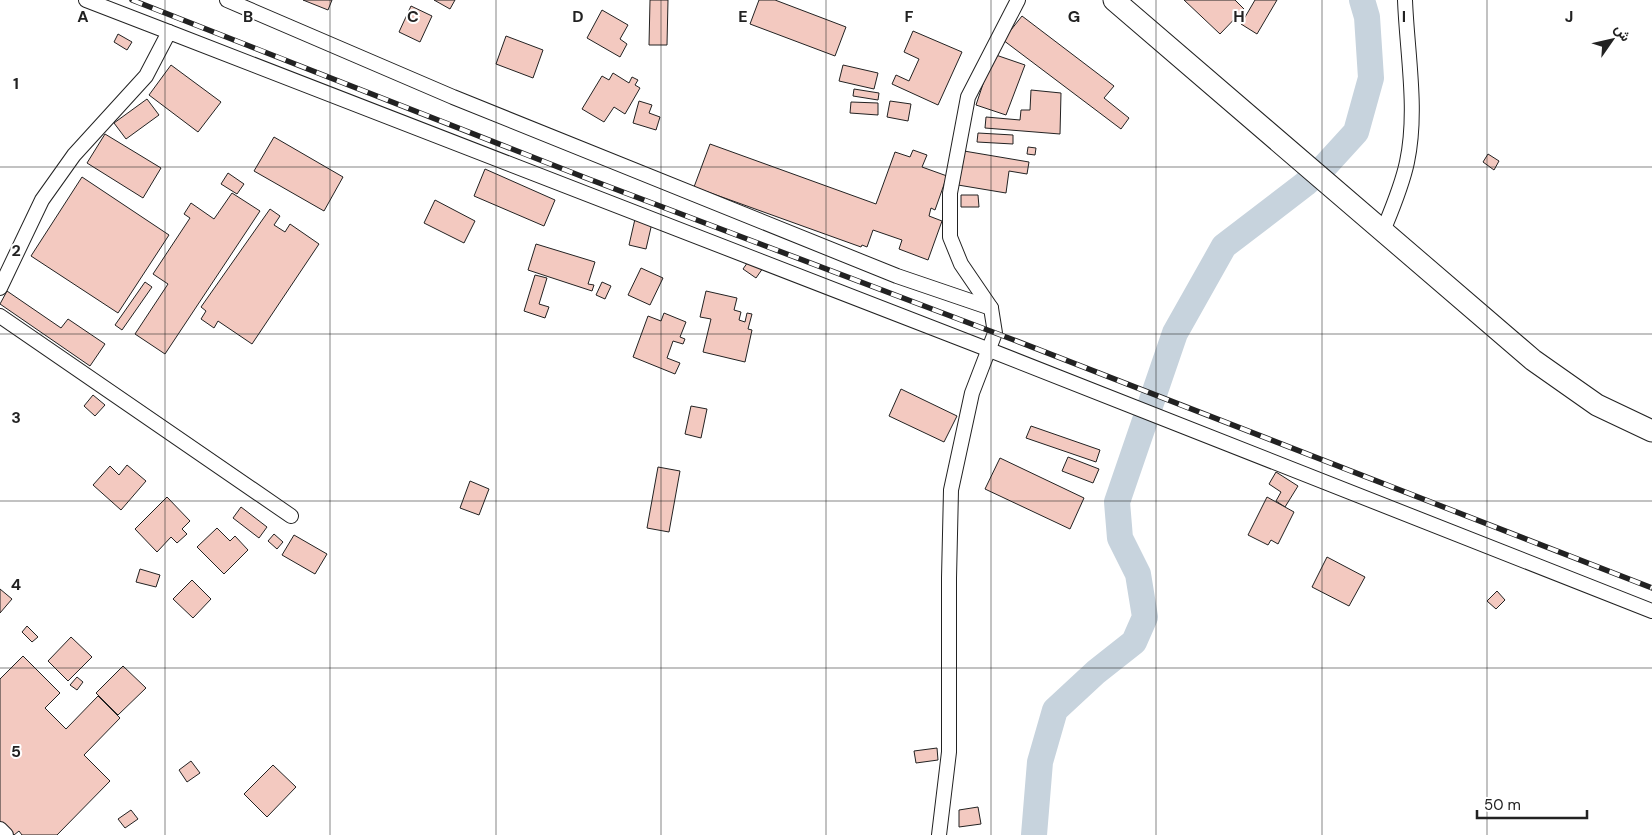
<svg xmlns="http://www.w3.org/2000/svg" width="1652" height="835" font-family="'DM Sans',Vazirmatn,sans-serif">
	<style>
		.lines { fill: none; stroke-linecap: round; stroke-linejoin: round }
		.river { stroke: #c7d3dd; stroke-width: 26 }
		.building { fill: #f3c9c0; stroke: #222 }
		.minor-casing { stroke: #222; stroke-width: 16 }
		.primary-casing { stroke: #222; stroke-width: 23 }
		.minor { stroke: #fff; stroke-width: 14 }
		.primary { stroke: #fff; stroke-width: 21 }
		.rail-casing { stroke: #222; stroke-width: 5.5 }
		.rail { stroke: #fff; stroke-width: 4; stroke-dasharray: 11; stroke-linecap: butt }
		.grid { fill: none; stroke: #222; stroke-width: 1; stroke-opacity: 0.55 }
		.grid-label { font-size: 16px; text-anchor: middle; font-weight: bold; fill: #222; stroke: #fff; stroke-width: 4; stroke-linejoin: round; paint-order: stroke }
	</style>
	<rect width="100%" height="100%" fill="#fff"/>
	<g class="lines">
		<polyline class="river" points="1034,835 1040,762 1055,710 1096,672 1134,642 1145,617 1138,574 1120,538 1117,502 1175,333 1224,246 1305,184 1325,166 1356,132 1371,78 1367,17 1362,0"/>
	</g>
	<g class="building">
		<polygon points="303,0 332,0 328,10"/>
		<polygon points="434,0 455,0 450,9"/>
		<polygon points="650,0 668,0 667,45 649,45"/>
		<polygon points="759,0 775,0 846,27 835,56 750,24"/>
		<polygon points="1184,0 1235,0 1244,9 1220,34"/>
		<polygon points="1255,0 1277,0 1257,34 1241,24"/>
		<polygon points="411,6 432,16 420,42 399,32"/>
		<polygon points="602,10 628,25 620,39 627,44 620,57 587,38"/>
		<polygon points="1022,16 1114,86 1104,98 1129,118 1121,129 1003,40"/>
		<polygon points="913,31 962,52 938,105 892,84 896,75 909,81 919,59 904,52"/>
		<polygon points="118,34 132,42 127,50 114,42"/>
		<polygon points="506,36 543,50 533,78 496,64"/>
		<polygon points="993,54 1025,65 1006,115 976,105"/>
		<polygon points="171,65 221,102 198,132 149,95"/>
		<polygon points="843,65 878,73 874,89 839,81"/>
		<polygon points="613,73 629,83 632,77 638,80 635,85 640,88 625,114 614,107 604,122 582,109 602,76 609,80"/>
		<polygon points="854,89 879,93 878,100 853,96"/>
		<polygon points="1031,90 1061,93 1060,134 985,128 986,117 1020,120 1021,110 1030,110"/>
		<polygon points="147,99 159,115 126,139 114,123"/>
		<polygon points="639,101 652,105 649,113 660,117 656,130 633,123"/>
		<polygon points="890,101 911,104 908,121 887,117"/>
		<polygon points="851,102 878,103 878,115 850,113"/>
		<polygon points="978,133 1013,135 1013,144 977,142"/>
		<polygon points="105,134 161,168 143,198 87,163"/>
		<polygon points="274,137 343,177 324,211 254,171"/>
		<polygon points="710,144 876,204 895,152 910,157 913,150 927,155 922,167 947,176 935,210 931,208 929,216 942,221 928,260 899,249 902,240 873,230 867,247 862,245 861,247 694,187"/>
		<polygon points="1028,147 1036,148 1035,155 1027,154"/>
		<polygon points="964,151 1029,162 1027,174 1009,171 1006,193 958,185"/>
		<polygon points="1488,154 1499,161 1494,170 1483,162"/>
		<polygon points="485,169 555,200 544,226 474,196"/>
		<polygon points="228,173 244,184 237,194 221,184"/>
		<polygon points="82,177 169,235 118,313 31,256"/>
		<polygon points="232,193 260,211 165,354 135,334 168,284 153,274 190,218 184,214 191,203 214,219"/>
		<polygon points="961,195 978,195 979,207 961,207"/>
		<polygon points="435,200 475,221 464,243 424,223"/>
		<polygon points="270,209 280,216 274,225 285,232 290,224 319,244 252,344 218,321 214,328 201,319 206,311 201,307"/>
		<polygon points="635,219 652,223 646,249 629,245"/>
		<polygon points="536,244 595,262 588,284 594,285 592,291 528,270"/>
		<polygon points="750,259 763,268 756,278 743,269"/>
		<polygon points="641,268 663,278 650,305 628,295"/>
		<polygon points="535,275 547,278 539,304 549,307 545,318 524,311"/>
		<polygon points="145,282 152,287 122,330 115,325"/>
		<polygon points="602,282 611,286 605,299 596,295"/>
		<polygon points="7,291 61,328 68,319 105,344 90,366 0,304"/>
		<polygon points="706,291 737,298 734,310 741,312 739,320 745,322 747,313 752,314 748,329 752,330 745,362 703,352 711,319 700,317"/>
		<polygon points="664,313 686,322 680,337 685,339 683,344 673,341 667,358 680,363 675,374 633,357 648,316 661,321"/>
		<polygon points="901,389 957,416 944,442 889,416"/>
		<polygon points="93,395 105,405 95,416 84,406"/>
		<polygon points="691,406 707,409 701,438 685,434"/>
		<polygon points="1031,426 1100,450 1096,462 1026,438"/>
		<polygon points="1068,457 1099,469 1093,483 1062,471"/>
		<polygon points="1000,458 1084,498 1070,529 985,489"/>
		<polygon points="127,465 146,481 121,510 93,485 110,466 119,475"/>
		<polygon points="658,467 680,471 669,532 647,528"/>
		<polygon points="1276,472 1298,486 1285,507 1276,501 1281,492 1269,484"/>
		<polygon points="470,481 489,489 479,515 460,508"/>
		<polygon points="167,497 190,521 182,529 187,534 177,543 171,537 157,552 135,529"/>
		<polygon points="1267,497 1294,512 1278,544 1271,540 1268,545 1248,535"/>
		<polygon points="241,507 267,527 259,538 233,518"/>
		<polygon points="217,528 230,541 235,536 248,550 224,574 197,547"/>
		<polygon points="274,534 283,542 277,549 268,541"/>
		<polygon points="294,535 327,554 315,574 282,555"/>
		<polygon points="1327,557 1365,577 1349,606 1312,587"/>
		<polygon points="140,569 160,575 156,587 136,582"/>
		<polygon points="192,580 211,599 193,618 173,599"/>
		<polygon points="0,589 12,599 0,613"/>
		<polygon points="1497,591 1505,600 1496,609 1487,601"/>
		<polygon points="27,626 38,637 32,642 22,632"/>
		<polygon points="71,637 92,657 68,681 48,661"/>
		<polygon points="23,656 60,693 45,708 66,729 98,696 120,718 84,755 110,781 57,835 22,835 19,831 14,835 0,822 0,679"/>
		<polygon points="123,666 146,688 118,715 96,693"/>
		<polygon points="77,677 83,682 77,690 70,685"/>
		<polygon points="937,748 938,760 916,763 914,751"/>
		<polygon points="191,761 200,773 187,782 179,770"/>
		<polygon points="273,765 296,787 267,817 244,794"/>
		<polygon points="978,807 981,824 959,827 959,810"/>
		<polygon points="131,810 138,819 125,828 118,819"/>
	</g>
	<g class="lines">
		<defs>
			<g id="minor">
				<polyline points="86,0 169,32"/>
				<polyline points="227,0 453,97 897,276 991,308"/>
				<path d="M1383 231C1392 209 1402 186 1407 162 1418 110 1407 53 1405 0"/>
				<polyline points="0,288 42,200 74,155 146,76 169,32 987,349 1652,611"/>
				<polyline points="0,316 291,516"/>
				<polyline points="0,829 6,835"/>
				<polyline points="939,835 949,752 949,578 951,490 972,393 995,333 991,308 961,264 950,237 950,193 968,97 1018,0"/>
			</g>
			<polyline id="primary" points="1114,0 1533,360 1597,405 1652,431"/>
		</defs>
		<use href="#minor" class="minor-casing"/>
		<use href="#primary" class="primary-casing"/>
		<use href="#minor" class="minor"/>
		<use href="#primary" class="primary"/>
		<defs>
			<polyline id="rail" points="132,0 586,178 1014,340 1652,588"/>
		</defs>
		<use href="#rail" class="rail-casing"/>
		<use href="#rail" class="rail"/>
	</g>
	<path class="grid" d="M165 0V835M330 0V835M496 0V835M661 0V835M826 0V835M991 0V835M1156 0V835M1322 0V835M1487 0V835M0 167H1652M0 334H1652M0 501H1652M0 668H1652"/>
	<g class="grid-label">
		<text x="83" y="22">A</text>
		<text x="248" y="22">B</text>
		<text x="413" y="22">C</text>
		<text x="578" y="22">D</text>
		<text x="743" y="22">E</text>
		<text x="909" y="22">F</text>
		<text x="1074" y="22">G</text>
		<text x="1239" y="22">H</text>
		<text x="1404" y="22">I</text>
		<text x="1569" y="22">J</text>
		<text x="16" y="89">1</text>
		<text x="16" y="256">2</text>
		<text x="16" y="423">3</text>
		<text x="16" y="590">4</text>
		<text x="16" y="757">5</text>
	</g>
	<g transform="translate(1612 40) rotate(56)" stroke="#ffffff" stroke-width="4" paint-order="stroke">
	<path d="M0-4L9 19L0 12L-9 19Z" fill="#222222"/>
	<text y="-8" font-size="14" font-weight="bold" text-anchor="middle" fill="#222222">ش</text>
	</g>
	<path d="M1477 810v8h110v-8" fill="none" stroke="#222222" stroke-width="2.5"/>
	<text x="1484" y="810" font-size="15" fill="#222222" stroke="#ffffff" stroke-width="4" paint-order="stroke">50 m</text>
</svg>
